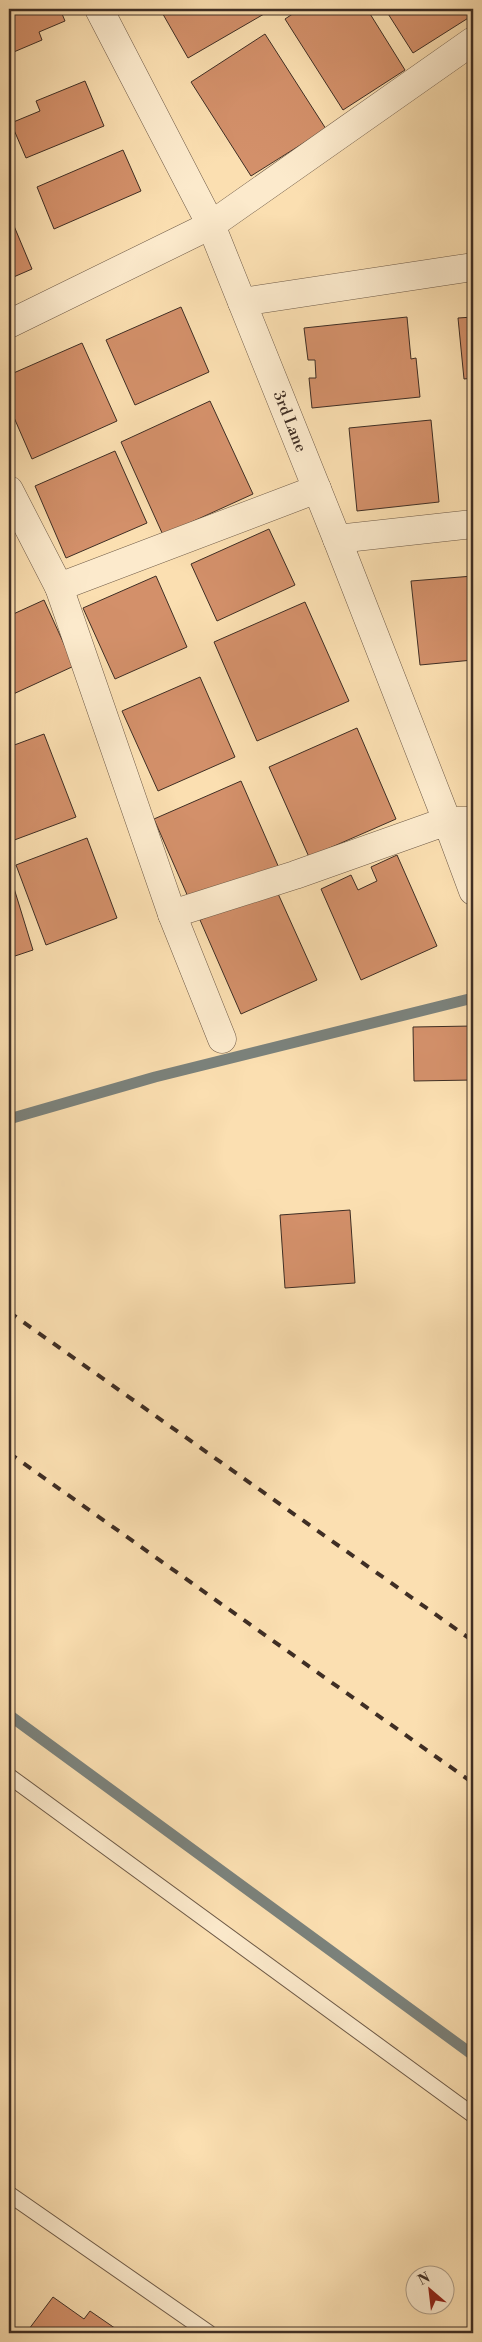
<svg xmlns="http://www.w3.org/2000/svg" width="482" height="2342" font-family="'Libre Bodoni',serif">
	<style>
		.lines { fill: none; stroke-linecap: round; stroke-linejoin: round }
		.stream { stroke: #7b827c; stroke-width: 11 }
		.building { fill: #d3906a; stroke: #3f2e24 }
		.service-casing { stroke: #6e5a47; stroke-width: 17 }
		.minor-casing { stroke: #6e5a47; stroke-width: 29 }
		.service { stroke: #fceacc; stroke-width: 15 }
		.minor { stroke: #fceacc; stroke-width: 28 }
		.rail { stroke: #3f2e24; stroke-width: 4; stroke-dasharray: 9 9; stroke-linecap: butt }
		.labels { text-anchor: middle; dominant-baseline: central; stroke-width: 4; stroke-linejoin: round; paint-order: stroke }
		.street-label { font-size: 16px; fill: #3f2e24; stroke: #fceacc }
	</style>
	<rect width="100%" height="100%" fill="#fbdfb1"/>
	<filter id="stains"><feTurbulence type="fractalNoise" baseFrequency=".004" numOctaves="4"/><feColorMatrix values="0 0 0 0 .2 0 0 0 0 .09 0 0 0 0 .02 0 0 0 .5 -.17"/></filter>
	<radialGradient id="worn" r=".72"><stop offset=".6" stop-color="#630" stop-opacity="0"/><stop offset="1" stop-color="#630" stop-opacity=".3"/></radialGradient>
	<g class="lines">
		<g class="stream">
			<polyline points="9,1119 155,1077 473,998"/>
			<polyline points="9,1715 473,2055"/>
		</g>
	</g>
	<g class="building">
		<polygon points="9,9 60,9 65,21 39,32 42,40 9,54"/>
		<polygon points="160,9 261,9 264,14 188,58"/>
		<polygon points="300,9 367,9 405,70 343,110 285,19"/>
		<polygon points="385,9 473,9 473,15 413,53"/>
		<polygon points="265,34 326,129 251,176 191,82"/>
		<polygon points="85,81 104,126 26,158 11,123 40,111 36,101"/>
		<polygon points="123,150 141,191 54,229 37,187"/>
		<polygon points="9,214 32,269 9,279"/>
		<polygon points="181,307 209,372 135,405 106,340"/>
		<polygon points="407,317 411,359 416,358 420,397 312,408 309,378 316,378 315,360 308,360 304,328"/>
		<polygon points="473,317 473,378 464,379 458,318"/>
		<polygon points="82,343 117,421 32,459 9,406 9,375"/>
		<polygon points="210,401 253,494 163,535 121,442"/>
		<polygon points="431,420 439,502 357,511 349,428"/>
		<polygon points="115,451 147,523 66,558 35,486"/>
		<polygon points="269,529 295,585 217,621 191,564"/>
		<polygon points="156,576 187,647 115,679 83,608"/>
		<polygon points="473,576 473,660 420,665 411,581"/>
		<polygon points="44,600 74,666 9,696 9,616"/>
		<polygon points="305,602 349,701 257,741 214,642"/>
		<polygon points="200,677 235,757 158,791 122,711"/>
		<polygon points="471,698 473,698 473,723"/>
		<polygon points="357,728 396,819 309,857 269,767"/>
		<polygon points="44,734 76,817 9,842 9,747"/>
		<polygon points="241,781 279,868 192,906 154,819"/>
		<polygon points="87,838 117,918 46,945 16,865"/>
		<polygon points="397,855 437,946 361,980 321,889 351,875 358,890 377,881 371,867"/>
		<polygon points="9,872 33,950 9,958"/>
		<polygon points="275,887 317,980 241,1014 200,920"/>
		<polygon points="473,1026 473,1080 414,1081 413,1027"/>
		<polygon points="350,1210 355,1283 285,1288 280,1215"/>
		<polygon points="53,2297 84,2319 90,2311 122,2333 26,2333"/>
	</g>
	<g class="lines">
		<defs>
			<g id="service">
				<polyline points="9,1776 473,2115"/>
				<polyline points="9,2194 209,2333"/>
			</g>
			<g id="minor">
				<path id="s1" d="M99 9 211 225 337 539 447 821H473"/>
				<polyline points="242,302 473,267"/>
				<polyline points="9,324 211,225 473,41"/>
				<polyline points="9,490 59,587 172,914 222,1039"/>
				<polyline points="337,539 473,524"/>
				<polyline points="59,587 317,489"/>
				<polyline points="172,914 295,875 447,821 473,891"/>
			</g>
		</defs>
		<use href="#service" class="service-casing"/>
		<use href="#minor" class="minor-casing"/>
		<use href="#service" class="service"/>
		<use href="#minor" class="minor"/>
		<g class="rail">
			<polyline points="9,1312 473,1641"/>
			<polyline points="9,1453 473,1783"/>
		</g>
	</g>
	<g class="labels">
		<g class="street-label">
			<text stroke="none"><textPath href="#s1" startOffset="455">3rd Lane</textPath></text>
		</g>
	</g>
	<rect width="482" height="2342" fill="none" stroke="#fbdfb1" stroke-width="30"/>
	<rect x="10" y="10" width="462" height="2322" fill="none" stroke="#3f2e24" stroke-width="2.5"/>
	<rect x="15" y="15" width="452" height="2312" fill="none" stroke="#3f2e24"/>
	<g transform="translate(430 2290) rotate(332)"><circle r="24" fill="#fceacc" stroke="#b09f89"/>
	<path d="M0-4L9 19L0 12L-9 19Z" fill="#8f2418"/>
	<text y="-8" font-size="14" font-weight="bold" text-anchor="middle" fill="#3f2e24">N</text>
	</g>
	<rect width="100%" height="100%" filter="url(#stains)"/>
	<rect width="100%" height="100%" fill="url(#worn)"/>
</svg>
